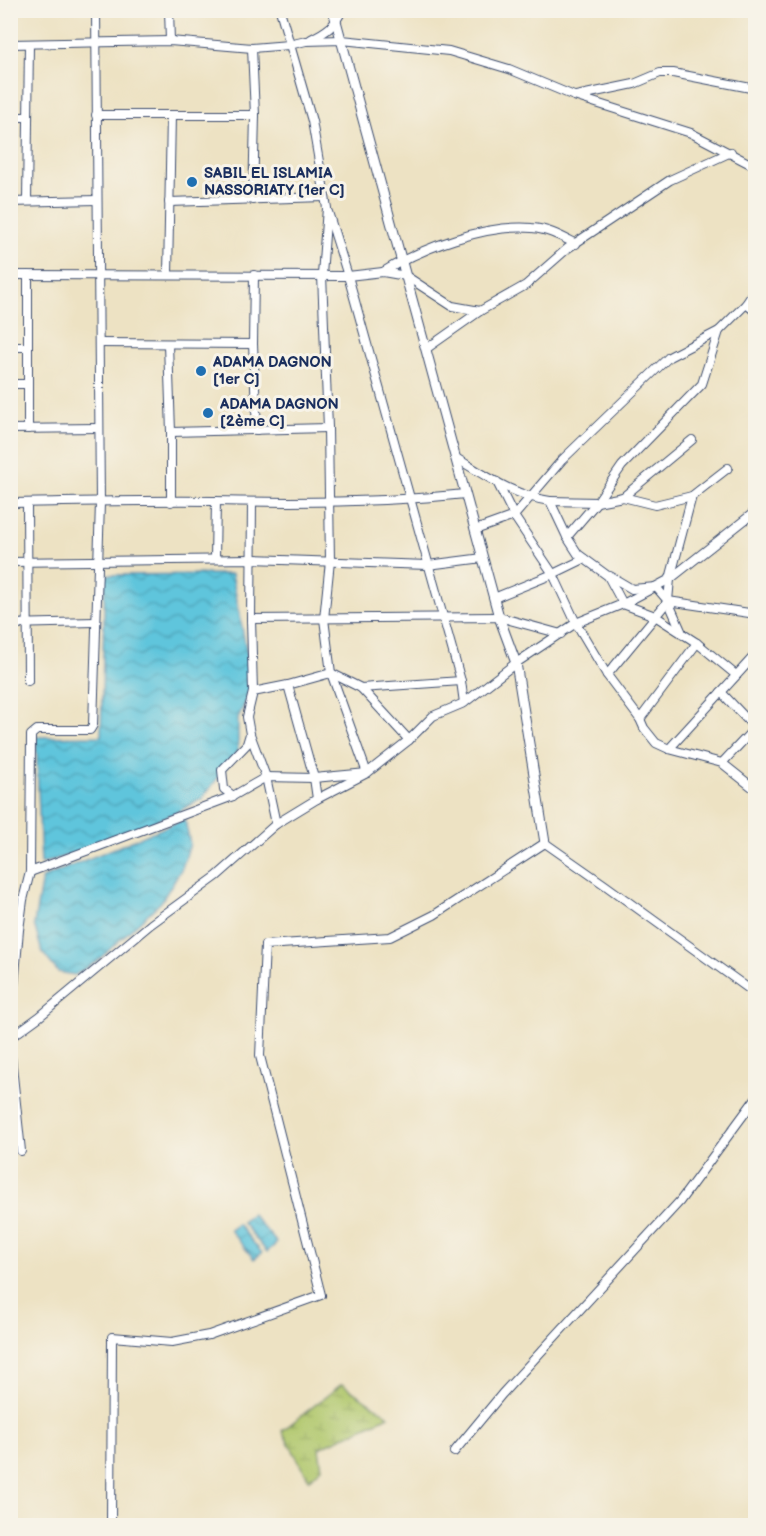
<svg xmlns="http://www.w3.org/2000/svg" width="766" height="1536" font-family="'Balsamiq Sans',sans-serif">
	<style>
		.wetland { fill: url(#wetland-marsh); stroke: #667b65; stroke-width: 1.5 }
		.water { fill: url(#water-waves); stroke: #3d7a9d; stroke-width: 1.5 }
		.lines { fill: none; stroke-linecap: round; stroke-linejoin: round }
		.minor-casing { stroke: #3a4a6d; stroke-width: 10 }
		.tertiary-casing { stroke: #3a4a6d; stroke-width: 11 }
		.minor { stroke: #fff; stroke-width: 8 }
		.tertiary { stroke: #fff; stroke-width: 9 }
		.poi-dot { fill: #1f6fb2; stroke: #f7f3e8; stroke-width: 2 }
		.labels { text-anchor: middle; dominant-baseline: central; stroke-width: 6; stroke-linejoin: round; paint-order: stroke }
		.poi-label { font-size: 15px; font-weight: bold; fill: #1b2f5e; stroke: #f7f3e8; text-anchor: start }
	</style>
	<defs>
		<pattern id="wetland-marsh" width="20" height="14" patternUnits="userSpaceOnUse" patternTransform="scale(1.5)"><rect width="20" height="14" fill="#b0c76c"/><path d="M1 5h8M5 5V1M11 12h8M15 12V8" fill="none" stroke="#97ab60"/></pattern>
		<pattern id="water-waves" width="16" height="10" patternUnits="userSpaceOnUse" patternTransform="scale(1.5)"><rect width="16" height="10" fill="#5fc5dc"/><path d="M0 5q4-4 8 0t8 0" fill="none" stroke="#4ea0b6"/></pattern>
	</defs>
	<rect width="100%" height="100%" fill="#f7f3e8"/>
	<filter id="ink" filterUnits="userSpaceOnUse"><feTurbulence type="fractalNoise" baseFrequency=".0167" numOctaves="2"/><feDisplacementMap in="SourceGraphic" scale="12" xChannelSelector="R" yChannelSelector="G"/><feConvolveMatrix kernelMatrix="1 2 1 2 8 2 1 2 1" color-interpolation-filters="sRGB"/></filter>
	<filter id="wash" filterUnits="userSpaceOnUse"><feTurbulence type="fractalNoise" baseFrequency=".008" numOctaves="4" result="noise"/><feDisplacementMap in="SourceGraphic" scale="24" xChannelSelector="R" yChannelSelector="G"/><feGaussianBlur stdDeviation="1.35" result="paint"/><feColorMatrix in="noise" values="0 0 0 0 0 0 0 0 0 0 0 0 0 0 0 0 0 1.4 0 .05"/><feComposite in="paint" operator="in"/></filter>
	<g filter="url(#wash)">
		<rect width="100%" height="100%" fill="#ede2c3"/>
		<polygon class="wetland" points="342,1384 389,1416 319,1448 322,1468 309,1479 282,1431"/>
		<g class="water">
			<polygon points="232,574 253,686 238,718 238,751 202,799 177,812 87,849 41,864 36,737 101,736 105,575"/>
			<polygon points="185,819 190,844 182,868 161,902 97,961 75,975 58,972 42,952 34,924 42,878"/>
			<polygon points="252,1214 277,1243 267,1252 242,1222"/>
			<polygon points="238,1224 262,1253 254,1259 230,1230"/>
		</g>
	</g>
	<g filter="url(#ink)">
		<g class="lines">
			<defs>
				<g id="minor">
					<polyline points="169,10 170,41"/>
					<path d="M311 39C326 32 335 26 342 10"/>
					<polyline points="10,44 170,41 252,48 289,45 306,41 342,40 449,51 509,69 574,96 691,133 756,167"/>
					<polyline points="252,48 255,115 253,200"/>
					<polyline points="576,96 634,84 660,73 673,73 756,89"/>
					<polyline points="96,115 255,115"/>
					<polyline points="10,117 28,117"/>
					<polyline points="27,201 29,44"/>
					<polyline points="10,202 97,200"/>
					<polyline points="169,202 324,197"/>
					<polyline points="328,212 348,276 461,681 464,703"/>
					<path d="M383 272C421 248 486 224 532 228 548 229 562 237 576 244"/>
					<polyline points="10,275 348,276 383,272 406,276 452,306 480,311"/>
					<polyline points="168,275 171,115"/>
					<polyline points="254,275 253,344 257,430"/>
					<polyline points="746,304 756,312"/>
					<polyline points="99,343 253,344"/>
					<polyline points="168,344 171,432 171,502"/>
					<polyline points="10,347 28,347"/>
					<polyline points="426,349 480,311 526,285 568,248 670,180 731,152"/>
					<polyline points="10,384 28,384"/>
					<polyline points="10,429 99,428"/>
					<polyline points="28,429 28,275"/>
					<polyline points="171,432 328,428"/>
					<path d="M456 458C486 476 514 496 550 501L567 537 578 554 608 576 623 604 655 616 697 643 736 675"/>
					<polyline points="497,482 514,516 553,574 576,623 607,675 640,719 644,728 656,743 669,749 722,763 756,790"/>
					<polyline points="623,497 692,440"/>
					<polyline points="550,501 597,502 623,497 655,505 692,496 728,468"/>
					<path d="M10 503C79 502 147 500 215 501 298 503 382 503 465 494"/>
					<polyline points="27,503 28,681"/>
					<polyline points="475,530 514,516 562,460 669,357 719,331 746,304 756,289"/>
					<polyline points="567,537 597,502 622,466 702,384 719,331"/>
					<polyline points="215,559 216,501"/>
					<polyline points="10,562 252,559 428,565 483,558"/>
					<polyline points="610,576 632,589 656,587 668,601 756,614"/>
					<polyline points="494,598 553,574 584,559"/>
					<polyline points="251,619 499,617 561,634"/>
					<polyline points="10,624 95,622"/>
					<polyline points="683,635 668,601 670,579 692,496"/>
					<polyline points="607,675 668,601"/>
					<polyline points="288,685 314,778 317,799"/>
					<polyline points="361,688 461,681"/>
					<polyline points="253,692 288,685 331,673 361,688 409,740"/>
					<polyline points="721,692 756,729"/>
					<polyline points="640,719 697,643"/>
					<polyline points="250,734 266,777 276,824"/>
					<polyline points="669,749 756,654"/>
					<polyline points="722,763 755,728"/>
					<polyline points="233,796 224,789 222,770 247,744 250,734 247,717 253,692 251,619 252,503"/>
					<polyline points="30,872 233,796 266,777 314,778 367,773 331,673 324,619 330,561 328,428 322,275 327,208 312,121 280,10"/>
					<polyline points="10,1030 19,930 23,900 30,872 31,735 37,730 90,730 93,725 100,503 96,10"/>
					<polyline points="10,1038 39,1017 151,924 217,876 276,824 317,799 367,773 409,740 433,716 464,703 516,663 576,623 623,604 670,579 756,511"/>
					<polyline points="10,1047 21,1151"/>
					<polyline points="454,1452 502,1394 680,1201 756,1098"/>
					<polyline points="111,1526 112,1337 172,1342 209,1335 321,1295 260,1056 265,945 390,937 434,915 545,843 605,885 756,994"/>
				</g>
				<polyline id="tertiary" points="333,10 499,617 516,663 545,843"/>
			</defs>
			<use href="#minor" class="minor-casing"/>
			<use href="#tertiary" class="tertiary-casing"/>
			<use href="#minor" class="minor"/>
			<use href="#tertiary" class="tertiary"/>
		</g>
	</g>
	<g class="poi-dot">
		<circle cx="192" cy="182" r="6"/>
		<circle cx="201" cy="371" r="6"/>
		<circle cx="208" cy="413" r="6"/>
	</g>
	<g class="labels">
		<g class="poi-label">
			<text x="204" y="173">SABIL EL ISLAMIA<tspan x="204" dy="17">NASSORIATY [1er C]</tspan></text>
			<text x="213" y="362">ADAMA DAGNON<tspan x="213" dy="17">[1er C]</tspan></text>
			<text x="220" y="404">ADAMA DAGNON<tspan x="220" dy="17">[2ème C]</tspan></text>
		</g>
	</g>
	<rect width="766" height="1536" fill="none" stroke="#f7f3e8" stroke-width="36"/>
</svg>
